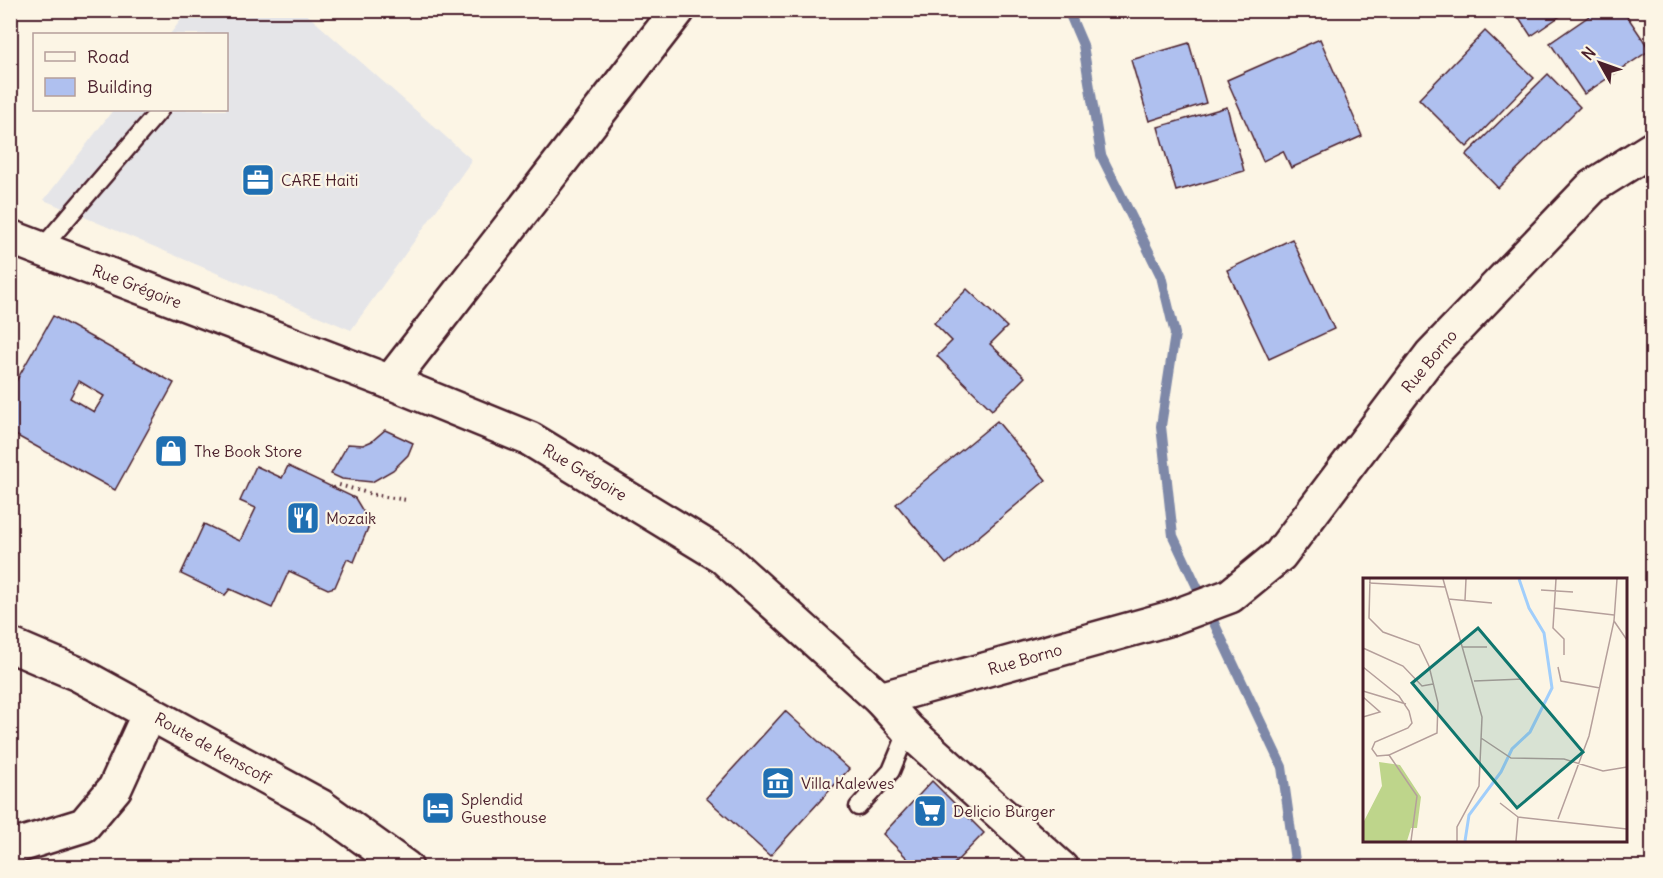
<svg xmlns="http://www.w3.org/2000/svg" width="1663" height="878" font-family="Delius,sans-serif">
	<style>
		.built { fill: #e5e5e8 }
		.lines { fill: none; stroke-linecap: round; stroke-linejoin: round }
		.stream { stroke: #7e88a8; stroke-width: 10 }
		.building { fill: #afc0ef; stroke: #4a1f2b; stroke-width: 1.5; fill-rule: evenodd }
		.service-casing { stroke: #4a1f2b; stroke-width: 21 }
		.minor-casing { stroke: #4a1f2b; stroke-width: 38 }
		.secondary-casing { stroke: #4a1f2b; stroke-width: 38 }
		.path { stroke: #4a1f2b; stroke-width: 4; stroke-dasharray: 1.5 4.5; stroke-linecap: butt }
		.service { stroke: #fcf5e5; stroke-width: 16 }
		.minor { stroke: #fcf5e5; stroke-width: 33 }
		.secondary { stroke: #fcf5e5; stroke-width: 33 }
		.labels { text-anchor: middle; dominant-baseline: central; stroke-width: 4.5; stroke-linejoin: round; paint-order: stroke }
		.poi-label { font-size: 16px; fill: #4a1f2b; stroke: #fcf5e5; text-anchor: start }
		.street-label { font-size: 16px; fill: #4a1f2b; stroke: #fcf5e5 }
		.inset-river { fill: none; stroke: #a1cefb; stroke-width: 3 }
		.inset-road { fill: none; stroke: #b59f9b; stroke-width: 1.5 }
		.view { fill: #0f766e; fill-opacity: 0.15; stroke: #0f766e; stroke-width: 3 }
		.inset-edge { fill: none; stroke: #4a1f2b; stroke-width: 3 }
	</style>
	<rect width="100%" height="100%" fill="#fcf5e5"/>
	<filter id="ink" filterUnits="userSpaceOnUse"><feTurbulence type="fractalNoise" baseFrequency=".0167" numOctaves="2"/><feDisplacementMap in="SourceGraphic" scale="12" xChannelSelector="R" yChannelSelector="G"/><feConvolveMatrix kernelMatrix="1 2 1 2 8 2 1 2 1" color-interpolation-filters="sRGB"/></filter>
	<g filter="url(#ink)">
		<polygon class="built" points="188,11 303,11 472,160 351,330 44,200 113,110 226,110 226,34 170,34"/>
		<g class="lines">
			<polyline class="stream" points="1068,10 1083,45 1101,155 1161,276 1175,334 1161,426 1173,536 1282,767 1296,868"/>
		</g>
		<g class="building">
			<polygon points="1514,10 1569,10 1531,36"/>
			<polygon points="1598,10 1623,10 1650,50 1584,94 1550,43"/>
			<polygon points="1485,31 1534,78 1467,147 1419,99"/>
			<polygon points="1320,39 1362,136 1291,168 1283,151 1263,161 1227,80"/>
			<polygon points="1189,43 1206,103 1149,121 1131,60"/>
			<polygon points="1548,74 1580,107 1498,188 1466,155"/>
			<polygon points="1227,107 1244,171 1176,191 1158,127"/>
			<polygon points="1292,239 1334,329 1269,359 1227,270"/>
			<polygon points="967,289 1007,327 990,344 1025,377 992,410 937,356 952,341 934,323"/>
			<path d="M53 316 174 383 115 490 10 432V392ZM79 381 104 396 94 412 70 398Z"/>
			<polygon points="997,421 1046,480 946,564 896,504"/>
			<polygon points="385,430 413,443 408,455 393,470 372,482 342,479 331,474 348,444 363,445 372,441"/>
			<polygon points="256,466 282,478 288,466 355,498 370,523 354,562 347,559 335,587 328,589 289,571 272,608 230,589 225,595 181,574 204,524 240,541 256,508 240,501"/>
			<polygon points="785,711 849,769 770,856 706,798"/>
			<polygon points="932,781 984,833 950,868 944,868 937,861 931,868 917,868 883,834"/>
		</g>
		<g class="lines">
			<defs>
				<g id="service">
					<polyline points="41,249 160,110"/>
					<polyline points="858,807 891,771 908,730"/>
				</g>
				<g id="minor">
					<polyline points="10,237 390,382 530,439 722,556 880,699 908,730 1061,868"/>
					<polyline points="390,382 678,10"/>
					<polyline points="880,699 1171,618 1230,596 1280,555 1431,355 1593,186 1652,149"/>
					<polyline points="10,848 84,825 115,788 149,713"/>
				</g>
				<polyline id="secondary" points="10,645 78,674 320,806 406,868"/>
			</defs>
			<use href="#service" class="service-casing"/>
			<use href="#minor" class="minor-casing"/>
			<use href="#secondary" class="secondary-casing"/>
			<polyline class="path" points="334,488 339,485 379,496 407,500"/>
			<use href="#service" class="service"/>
			<use href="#minor" class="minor"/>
			<use href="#secondary" class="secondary"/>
		</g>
	</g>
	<defs>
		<symbol id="office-square" viewBox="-11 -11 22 22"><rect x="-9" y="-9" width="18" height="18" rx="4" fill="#1f6fb2" stroke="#fcf5e5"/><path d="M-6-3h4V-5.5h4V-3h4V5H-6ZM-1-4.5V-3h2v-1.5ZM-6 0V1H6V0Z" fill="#fff"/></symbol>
		<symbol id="shop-square" viewBox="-11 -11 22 22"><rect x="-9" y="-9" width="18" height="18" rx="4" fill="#1f6fb2" stroke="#fcf5e5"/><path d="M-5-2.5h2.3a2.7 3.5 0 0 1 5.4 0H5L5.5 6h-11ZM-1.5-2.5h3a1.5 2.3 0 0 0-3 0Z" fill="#fff"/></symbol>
		<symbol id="restaurant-square" viewBox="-11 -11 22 22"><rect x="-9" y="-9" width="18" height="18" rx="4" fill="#1f6fb2" stroke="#fcf5e5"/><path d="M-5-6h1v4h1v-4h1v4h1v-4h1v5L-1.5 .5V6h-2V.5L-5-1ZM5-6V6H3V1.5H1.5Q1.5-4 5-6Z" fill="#fff"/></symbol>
		<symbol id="museum-square" viewBox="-11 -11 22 22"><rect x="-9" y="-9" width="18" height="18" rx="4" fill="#1f6fb2" stroke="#fcf5e5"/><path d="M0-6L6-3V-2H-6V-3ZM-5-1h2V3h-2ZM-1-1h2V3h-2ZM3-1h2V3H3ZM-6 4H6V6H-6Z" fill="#fff"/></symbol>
		<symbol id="hotel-square" viewBox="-11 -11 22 22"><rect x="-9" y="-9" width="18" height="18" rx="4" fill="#1f6fb2" stroke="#fcf5e5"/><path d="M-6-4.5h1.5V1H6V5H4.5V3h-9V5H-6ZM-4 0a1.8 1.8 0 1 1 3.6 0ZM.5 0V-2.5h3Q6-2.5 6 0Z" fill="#fff"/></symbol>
		<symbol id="supermarket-square" viewBox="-11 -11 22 22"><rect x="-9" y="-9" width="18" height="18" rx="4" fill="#1f6fb2" stroke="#fcf5e5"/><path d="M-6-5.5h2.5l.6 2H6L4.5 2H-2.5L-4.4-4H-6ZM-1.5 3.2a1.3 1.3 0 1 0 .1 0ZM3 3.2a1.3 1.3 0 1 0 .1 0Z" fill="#fff"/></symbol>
	</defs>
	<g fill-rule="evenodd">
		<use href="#office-square" x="239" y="161" width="38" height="38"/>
		<use href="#shop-square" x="152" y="432" width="38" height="38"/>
		<use href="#restaurant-square" x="284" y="499" width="38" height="38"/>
		<use href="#museum-square" x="759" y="764" width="38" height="38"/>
		<use href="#hotel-square" x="419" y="789" width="38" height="38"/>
		<use href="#supermarket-square" x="911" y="792" width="38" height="38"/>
	</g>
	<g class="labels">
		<g class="poi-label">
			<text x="281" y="180">CARE Haiti</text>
			<text x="194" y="451">The Book Store</text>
			<text x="326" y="518">Mozaik</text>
			<text x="801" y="783">Villa Kalewes</text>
			<text x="461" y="799">Splendid<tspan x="461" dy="18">Guesthouse</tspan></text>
			<text x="953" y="811">Delicio Burger</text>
		</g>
		<g class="street-label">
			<text transform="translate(137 286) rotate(21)">Rue Grégoire</text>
			<text transform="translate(1429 361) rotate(-50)">Rue Borno</text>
			<text transform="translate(585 472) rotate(31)">Rue Grégoire</text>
			<text transform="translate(1025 659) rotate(-16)">Rue Borno</text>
			<text transform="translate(213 748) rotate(29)">Route de Kenscoff</text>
		</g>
	</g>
	<g transform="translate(1363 578)">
		<rect width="264" height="264" fill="#fcf5e5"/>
		<path d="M16 184 37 187 58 219 54 250H48L44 263H0V245L19 208Z" fill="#bed58b"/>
		<path class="inset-river" d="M102 263 106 237 138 194 149 171 167 154 189 110 181 55 166 30 156 1"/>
		<path class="inset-road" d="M7 1 6 40 20 54 56 67 66 88 75 125 74 155 26 177 54 218 48 263M80 1 119 139 116 208 94 249V263M193 1 190 50 201 61V77M6 5 82 9M178 12 210 14M85 21 129 25M102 22 103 1M191 30 251 37M251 43 264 62M99 69H124M0 70 40 88 59 108 70 106M0 89 36 118 46 133 49 145 45 150 12 164 9 171 14 178 26 177M195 89 198 103 237 110M111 103 160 101M0 113 43 126M0 119 17 134 0 139M118 160 148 180 201 181 240 193 264 189M137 225 155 239M155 239 264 251M195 241 226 158 251 43 254 1M153 263 155 239"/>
		<path class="view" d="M115 50 220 174 154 230 49 105Z"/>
		<rect width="264" height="264" class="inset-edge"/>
	</g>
	<rect width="1663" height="878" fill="none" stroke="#fcf5e5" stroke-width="36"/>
	<rect x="18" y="18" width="1627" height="842" fill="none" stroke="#4a1f2b" stroke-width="2" filter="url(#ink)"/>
	<rect x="33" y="33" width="195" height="78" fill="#fcf5e5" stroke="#b59f9b" stroke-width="1.5"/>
	<rect x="45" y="52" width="30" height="9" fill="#fcf5e5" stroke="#b59f9b" stroke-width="1.5"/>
	<text x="87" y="63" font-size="18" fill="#4a1f2b">Road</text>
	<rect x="45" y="78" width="30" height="18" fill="#afc0ef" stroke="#b59f9b" stroke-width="1.5"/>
	<text x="87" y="93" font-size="18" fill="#4a1f2b">Building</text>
	<g transform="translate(1600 63) rotate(310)" stroke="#fcf5e5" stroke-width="4.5" paint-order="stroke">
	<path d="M0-4.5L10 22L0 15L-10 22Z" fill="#4a1f2b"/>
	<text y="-9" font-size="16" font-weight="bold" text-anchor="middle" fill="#4a1f2b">N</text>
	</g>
</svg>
